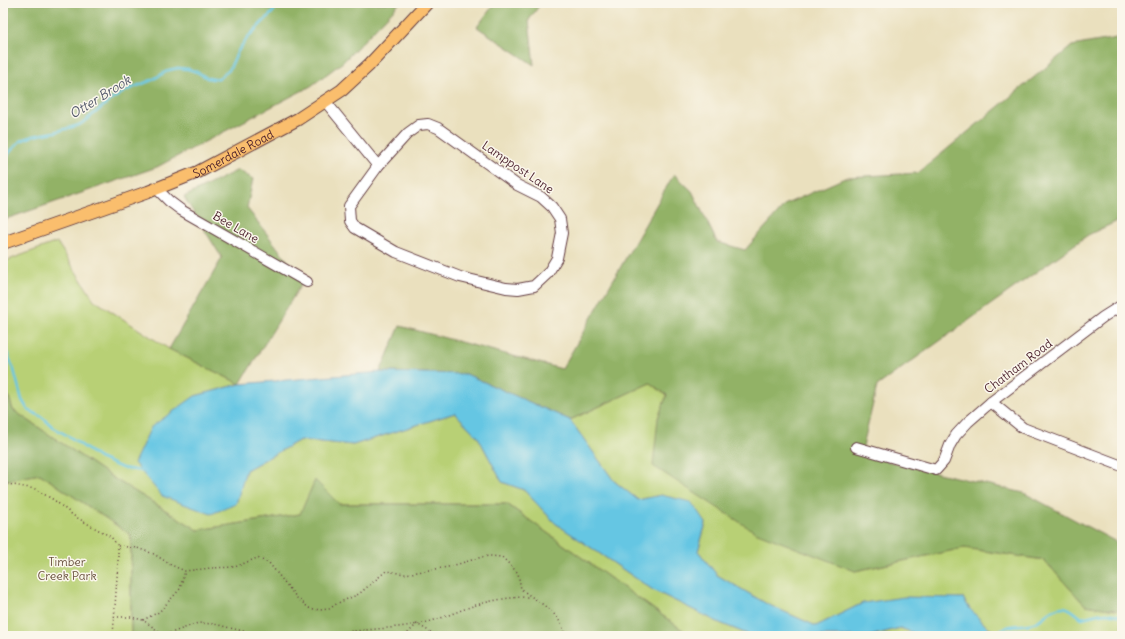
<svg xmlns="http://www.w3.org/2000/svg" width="1125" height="639" font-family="Delius,sans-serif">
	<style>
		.green { fill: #b8d075; stroke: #817850 }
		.forest { fill: #92b266; stroke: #6e6848 }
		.water { fill: #65c6e3; stroke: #587287 }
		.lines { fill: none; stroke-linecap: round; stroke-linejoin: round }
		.stream { stroke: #65c6e3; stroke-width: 2.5 }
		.minor-casing { stroke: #623c41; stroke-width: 12 }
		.major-casing { stroke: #623c41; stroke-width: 14 }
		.path { stroke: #623c41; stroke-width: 1.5; stroke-dasharray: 1 3; stroke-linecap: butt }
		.minor { stroke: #fff; stroke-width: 10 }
		.major { stroke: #fabe6d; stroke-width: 12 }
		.labels { text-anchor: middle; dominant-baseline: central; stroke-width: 3; stroke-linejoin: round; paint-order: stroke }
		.street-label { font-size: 12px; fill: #4a1f2b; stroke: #fbf7ec }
		.park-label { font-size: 12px; fill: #6b5441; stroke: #fbf7ec }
		.water-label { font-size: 13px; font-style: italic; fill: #53596b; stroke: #fbf7ec }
	</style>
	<rect width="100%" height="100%" fill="#fbf7ec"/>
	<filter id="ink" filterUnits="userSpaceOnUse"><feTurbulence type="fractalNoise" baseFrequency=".025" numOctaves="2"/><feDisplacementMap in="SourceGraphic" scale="8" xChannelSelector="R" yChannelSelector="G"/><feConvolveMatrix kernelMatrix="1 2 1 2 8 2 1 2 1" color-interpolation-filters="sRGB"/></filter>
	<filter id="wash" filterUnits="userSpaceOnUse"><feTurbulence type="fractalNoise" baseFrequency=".012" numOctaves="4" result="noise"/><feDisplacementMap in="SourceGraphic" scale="16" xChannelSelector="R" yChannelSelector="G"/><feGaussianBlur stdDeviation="0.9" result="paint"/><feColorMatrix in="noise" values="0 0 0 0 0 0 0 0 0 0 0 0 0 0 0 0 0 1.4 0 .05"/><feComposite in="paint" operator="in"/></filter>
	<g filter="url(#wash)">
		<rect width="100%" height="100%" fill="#eae0be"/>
		<g class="green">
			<polygon points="57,242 94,300 169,349 240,384 195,396 236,504 246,470 300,440 353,445 455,413 478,437 502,482 524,490 555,523 653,590 720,623 752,636 691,636 507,504 339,504 300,514 198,530 113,478 13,410 3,379 3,262"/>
			<polygon points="650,383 667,395 658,418 855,571 964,548 1044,560 1085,605 1122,611 1122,636 1004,636 988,628 970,609 963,598 863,603 816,626 767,604 717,575 698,551 706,523 661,495 638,500 614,481 570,420"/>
			<polygon points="40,474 131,535 131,636 3,636 3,481"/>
			<polygon points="900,628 923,636 870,636 871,636"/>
		</g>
		<g class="forest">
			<polygon points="3,3 400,3 343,62 311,86 157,167 3,220"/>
			<polygon points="495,3 541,3 529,20 534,65 477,27"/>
			<polygon points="1122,37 1122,219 1088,235 877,386 861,455 1024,493 1122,545 1122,611 1085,605 1044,560 964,548 855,571 755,532 653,466 658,418 667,395 650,383 570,420 466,374 380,372 400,326 562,369 674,174 692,191 717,242 745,250 786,204 847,177 918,173 1072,46"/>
			<polygon points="238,170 253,179 247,208 303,281 240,384 169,349 222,258 184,197"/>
			<polygon points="3,379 13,410 113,478 198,530 300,514 315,480 339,504 507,504 691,636 131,636 131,535 40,474 3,481"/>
		</g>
		<polygon class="water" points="380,372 466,374 570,420 614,481 638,500 661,495 691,502 706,523 698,551 717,575 767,604 816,626 863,603 904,597 963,598 970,609 988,628 1004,636 923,636 900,628 870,636 752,636 720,623 653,590 555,523 524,490 502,482 478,437 455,413 353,445 300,440 246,470 236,504 211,514 162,496 134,463 151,427 195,396 240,384"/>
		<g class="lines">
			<g class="stream">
				<polyline points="3,166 9,153 20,141 33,136 55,132 79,125 85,121 111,100 127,90 152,80 169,70 178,68 188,69 197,72 207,78 213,79 219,78 229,70 238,51 248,37 272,13 275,9 276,3"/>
				<polyline points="3,343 14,370 22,400 28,410 42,417 54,428 70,437 99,458 122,468 141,471"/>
				<path d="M996 636C1008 620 1020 629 1036 622 1046 617 1051 607 1063 607 1070 607 1076 614 1082 618L1098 614 1107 613 1122 616"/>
			</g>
		</g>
	</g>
	<g filter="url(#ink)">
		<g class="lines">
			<defs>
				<g id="minor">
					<polyline points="325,101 378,166"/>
					<polygon points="428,124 438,128 517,185 541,197 552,207 560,219 562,233 557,258 548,273 534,286 518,289 506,288 460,277 396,252 355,228 350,221 349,206 378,166 408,133 419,125"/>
					<polyline points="157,189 169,201 181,210 307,282"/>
					<polyline points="991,402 1023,428 1122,466"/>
					<polyline points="856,447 936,470 944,461 950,445 956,435 968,422 991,402 1103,317 1122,305"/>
				</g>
				<g id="major">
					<path id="s1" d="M3 243 148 192 198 172 298 119 342 90 369 65 427 3"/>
				</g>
			</defs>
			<use href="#minor" class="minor-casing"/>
			<use href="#major" class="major-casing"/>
			<g class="path">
				<polyline points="3,483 35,489 54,500 74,516 111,537 118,546 118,562 113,636"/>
				<path d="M118 546 137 548 154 554 171 565 185 571 211 568 235 567 257 558 269 563 297 598 309 608 320 610 329 609 338 603 359 594 386 571 405 574 448 567 482 557 490 556 502 557 518 573 521 589C536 601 564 614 564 636"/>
				<polyline points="114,617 131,617 143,620 161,633 171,633 198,623 214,624 263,636"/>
				<polyline points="143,620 159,612 180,589 185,571"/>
				<path d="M319 636C352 629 386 630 418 624 437 621 455 612 473 606 492 600 510 597 530 597"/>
				<polyline points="405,636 417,624 437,636"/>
			</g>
			<use href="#minor" class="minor"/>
			<use href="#major" class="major"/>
		</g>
	</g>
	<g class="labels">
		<g class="street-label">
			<text stroke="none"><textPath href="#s1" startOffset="247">Somerdale Road</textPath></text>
			<text transform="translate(518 167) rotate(34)">Lamppost Lane</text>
			<text transform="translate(236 227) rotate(30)">Bee Lane</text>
			<text transform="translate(1018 366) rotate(-37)">Chatham Road</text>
		</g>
		<g class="park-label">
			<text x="67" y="561">Timber<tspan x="67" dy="14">Creek Park</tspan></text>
		</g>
		<g class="water-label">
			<text transform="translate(100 97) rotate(-32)">Otter Brook</text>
		</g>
	</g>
	<rect width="1125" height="639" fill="none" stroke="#fbf7ec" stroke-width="16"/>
</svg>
